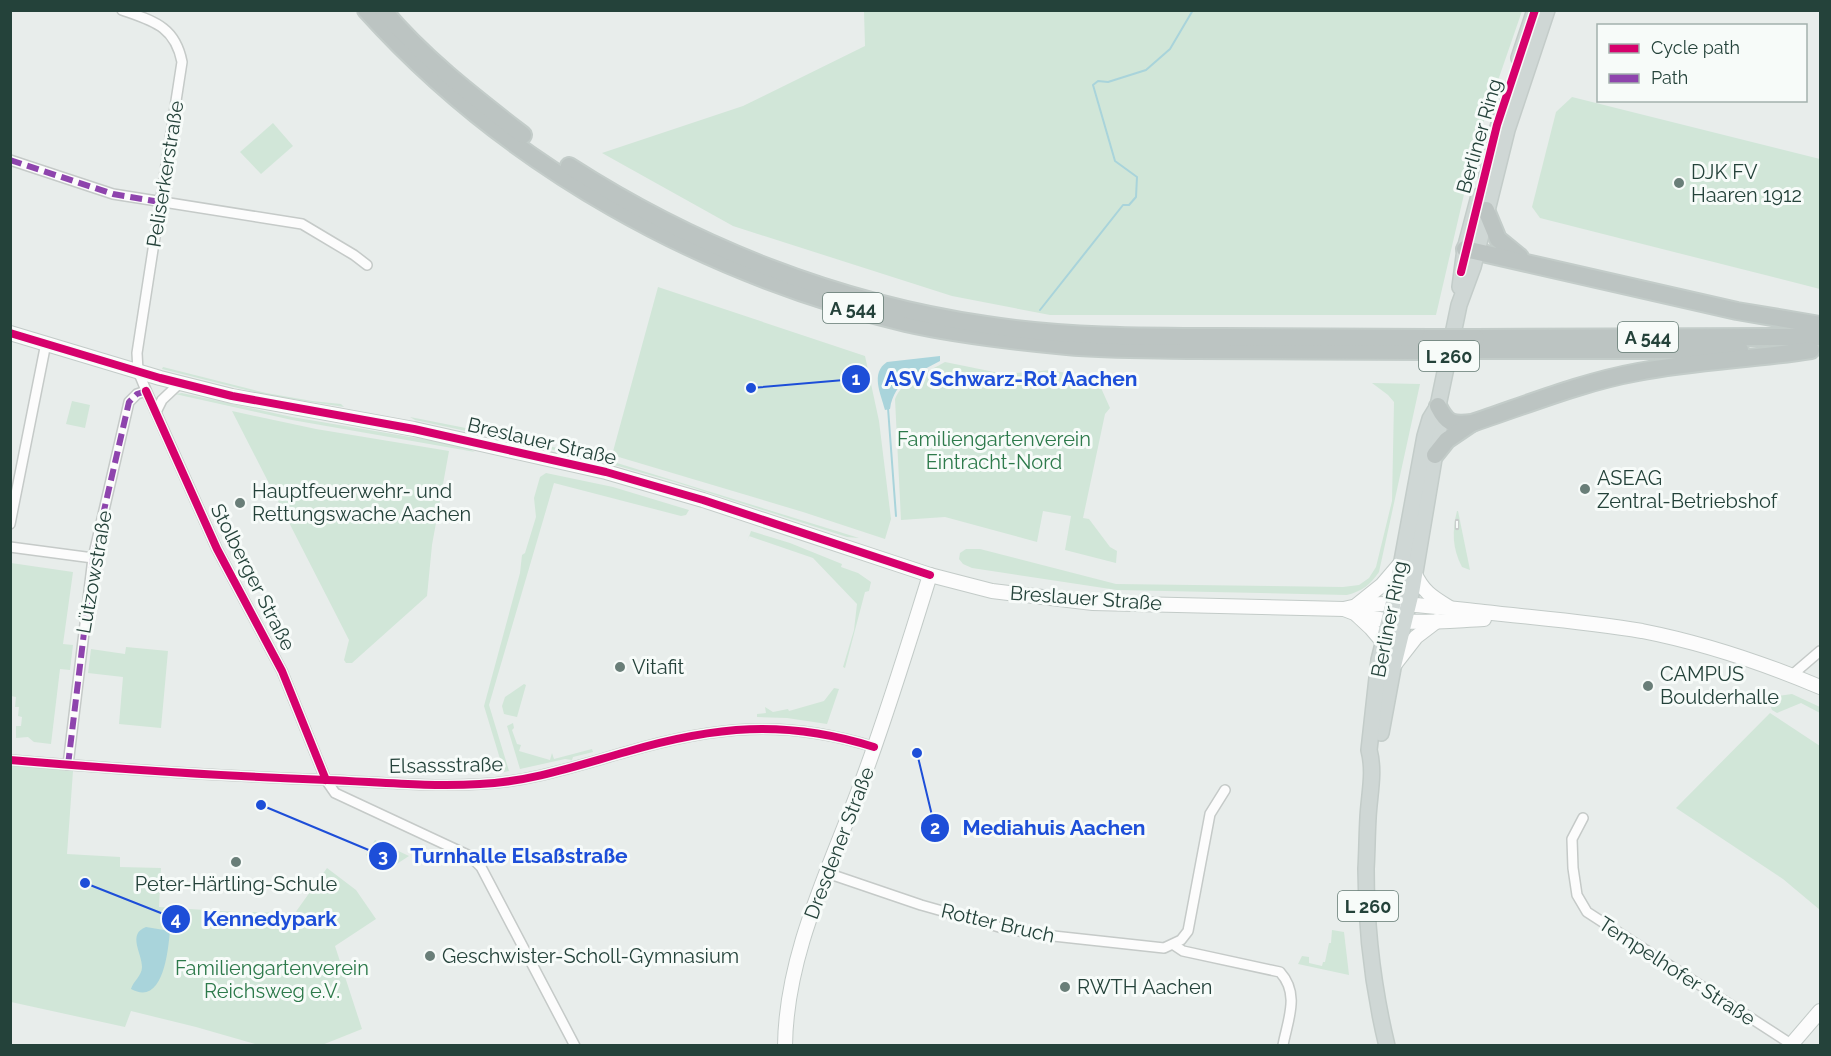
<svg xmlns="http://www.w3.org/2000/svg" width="1831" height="1056" font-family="Raleway,sans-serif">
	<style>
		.green { fill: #d1e6d8 }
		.water { fill: #a9d4db }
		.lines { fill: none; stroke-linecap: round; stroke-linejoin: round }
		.stream { stroke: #a9d4db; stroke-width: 2 }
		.street-casing { stroke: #c5cac8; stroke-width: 12 }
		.secondary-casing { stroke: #c3cbc8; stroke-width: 16 }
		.primary-casing { stroke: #c3ccc9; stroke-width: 18 }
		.highway-casing { stroke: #c3ccc9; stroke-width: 20 }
		.street { stroke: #fcfcfc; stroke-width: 9 }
		.secondary { stroke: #fcfcfc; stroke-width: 14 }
		.primary { stroke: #cfd7d5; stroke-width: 15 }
		.highway { stroke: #bcc4c2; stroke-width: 16 }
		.rail-casing { stroke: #c9cdcc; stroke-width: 4.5 }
		.rail { stroke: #f7fbf9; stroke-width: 2; stroke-dasharray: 7; stroke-linecap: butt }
		.highway-bridge-casing { stroke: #c3ccc9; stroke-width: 20; stroke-linecap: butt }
		.highway-bridge { stroke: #bcc4c2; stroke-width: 16 }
		.quiet { stroke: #8e44ad; stroke-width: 6; stroke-dasharray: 12 6; stroke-linecap: butt }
		.cycleway-casing { stroke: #f7fbf9; stroke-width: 11 }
		.cycleway { stroke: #d6006c; stroke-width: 8 }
		.poi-dot { fill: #697e78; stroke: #f7fbf9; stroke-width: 2 }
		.labels { text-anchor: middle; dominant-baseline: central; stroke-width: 6; stroke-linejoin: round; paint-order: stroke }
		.shield { fill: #f7fbf9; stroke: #637a73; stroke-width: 1.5 }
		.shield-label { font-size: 18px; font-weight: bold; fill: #24423a }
		.street-label { font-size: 20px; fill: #24423a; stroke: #f7fbf9 }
		.poi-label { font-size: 20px; fill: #24423a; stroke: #f7fbf9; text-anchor: start }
		.park-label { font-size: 20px; fill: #2d7a4b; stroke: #f7fbf9 }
		.leader { fill: none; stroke: #1d4ed8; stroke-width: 2 }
		.callout-dot { fill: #1d4ed8; stroke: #f7fbf9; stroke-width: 2 }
		.mark-label { font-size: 18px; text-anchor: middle; font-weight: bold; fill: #fff }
		.callout-label { font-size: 21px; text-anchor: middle; font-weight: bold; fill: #1d4ed8; stroke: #f7fbf9; stroke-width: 6; stroke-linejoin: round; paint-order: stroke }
	</style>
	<rect width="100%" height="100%" fill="#e8edeb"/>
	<g class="green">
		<polygon points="864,11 864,10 1522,11 1475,147 1436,315 1050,315 952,296 733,226 602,153 743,106 865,46"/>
		<polygon points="1572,97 1820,159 1820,289 1540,218 1532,207 1556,112"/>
		<polygon points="273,123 293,146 261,174 240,152"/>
		<polygon points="658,287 865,356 879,421 891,519 885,539 803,512 612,455"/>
		<path d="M945 362 1004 374 1051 370 1097 379 1110 408 1105 414 1083 518 1089 519 1110 547 1117 551 1116 563 1065 550 1071 516 1043 511 1037 542 945 517 901 520 895 399C903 379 928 372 945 362Z"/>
		<polygon points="163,367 266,393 312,401 341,404 344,407 266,395 162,369"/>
		<path d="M1372 383 1420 384 1379 572C1370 585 1362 591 1347 595L1117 590 972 568 963 564 959 559 960 553 966 549H980L1116 584 1343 587 1359 585 1369 578 1376 567 1392 501 1394 402 1388 395Z"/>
		<polygon points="182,393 292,417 446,443 467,448 475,452 292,420 175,394"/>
		<polygon points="72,401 90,405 85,428 66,424"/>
		<polygon points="232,411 316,429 449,451 432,545 427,596 352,663 346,663 344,660 349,640"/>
		<polygon points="410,417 521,439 617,463 859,538 847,537 678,483 586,457 415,420"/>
		<polygon points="546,473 613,487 689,510 686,515 681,516 554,483 489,705 509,771 504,772 484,706 520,573 522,555 525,553 536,517 534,498 540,477"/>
		<path d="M1457 511H1458L1470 570 1462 567C1452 548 1452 531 1457 511Z"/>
		<polygon points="751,531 790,543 842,564 841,567 858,573 871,582 869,591 865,592 845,668 843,667 854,630 857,604 813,558 749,536 747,542"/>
		<polygon points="11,563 73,572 63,644 73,645 70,670 60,669 51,744 34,742 28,737 16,738 16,726 21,726 22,717 18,716 19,707 15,707 16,697 11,696"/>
		<polygon points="126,647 168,651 161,728 119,724 123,677 88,673 91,649 125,654"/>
		<polygon points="524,684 526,685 517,717 504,714 502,706 505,697"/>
		<polygon points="834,688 839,689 827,724 787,718 757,717 757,714 766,713 765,707 773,712 788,709 789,711 824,701"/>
		<polygon points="1792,694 1820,707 1820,713 1801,703 1777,713 1772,710 1770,705 1778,696"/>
		<polygon points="1770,713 1820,746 1820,910 1783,879 1676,808"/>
		<polygon points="513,723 514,728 512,730 517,744 521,745 519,751 550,760 552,753 554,759 592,749 593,752 573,757 572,760 565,759 520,769 507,726"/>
		<polygon points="10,766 73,771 67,854 120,857 120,867 161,868 159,907 236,912 295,913 327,868 356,890 376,919 335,946 362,1029 322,1045 259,1045 196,1027 131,1011 125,1027 11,1002"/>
		<polygon points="375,840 409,856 389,869 366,855"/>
		<polygon points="1332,930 1344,932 1349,975 1298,964 1302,956 1309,957 1309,963 1322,966 1323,962 1325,962 1329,943 1331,943"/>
	</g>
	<g class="water">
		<path d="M940 356V361C917 374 894 380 890 409L885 410C881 394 870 373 887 362Z"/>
		<path d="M146 927 170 931C168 949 164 1007 131 989 133 981 142 976 142 967 142 953 127 934 146 927Z"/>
	</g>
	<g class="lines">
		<g class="stream">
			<polyline points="1040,310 1123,205 1129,205 1136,197 1137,177 1115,161 1093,85 1098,81 1108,82 1146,70 1170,49 1193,10"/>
			<polyline points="888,408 896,516"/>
		</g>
		<defs>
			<g id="street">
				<path d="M122 10C153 21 175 26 182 62L137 353 138 371 145 388 217 549 282 671 326 780 335 793 470 856 481 867 575 1046"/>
				<polyline points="10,160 113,194 302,224 354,255 367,265"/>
				<polyline points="156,412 162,400 180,383"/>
				<polyline points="10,524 46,343"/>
				<polyline points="10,547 93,558"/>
				<polyline points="1792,675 1820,651"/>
				<path d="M10 760C116 769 221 776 327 780 378 782 429 787 480 784 530 782 579 765 626 752 714 726 785 719 874 747"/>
				<polyline points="68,765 93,558 129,402 137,394 146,391"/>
				<polyline points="1583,818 1572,839 1573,868 1577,895 1587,912 1791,1044"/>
				<polyline points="827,873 921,905 999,927 1035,934 1164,948 1181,940 1188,931 1210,814 1225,790"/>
				<path d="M1174 945 1183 951 1280 972C1300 994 1288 1019 1283 1045"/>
			</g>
			<g id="secondary">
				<path d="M10 333 160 378 232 396 414 429 606 472 703 500 930 575 992 591 1093 603 1344 609C1383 598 1443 608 1484 612 1537 618 1590 622 1642 631 1703 643 1763 663 1820 687"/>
				<path d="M1414 572C1423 592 1432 597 1450 608"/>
				<polyline points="1357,605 1382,585 1400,564"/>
				<path d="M1344 609C1386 628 1439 621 1484 619"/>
				<polyline points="1357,615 1371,628 1382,641"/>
				<polyline points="1395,664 1416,637 1437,621"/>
				<path d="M785 1046C786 954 830 868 861 784 887 715 908 645 930 575"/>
				<polyline points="1790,1046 1820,1011"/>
			</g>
			<g id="primary">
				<polyline points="1519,58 1535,10"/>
				<polyline points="1485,173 1509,89"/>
				<polyline points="1460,287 1465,249 1479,196"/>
				<polyline points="1381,733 1393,668 1412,590 1440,423 1438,406"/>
				<path d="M1387 1046C1373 988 1366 927 1366 869 1367 852 1367 835 1368 818 1369 795 1375 773 1369 750L1379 660 1397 588 1425 436 1430 419 1438 406 1459 305 1473 267 1507 130 1547 10"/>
			</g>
			<g id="highway">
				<path d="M366 10C507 167 702 274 906 323 959 335 1014 341 1067 346 1109 350 1153 349 1195 350 1272 350 1350 351 1427 351"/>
				<path d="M383 10C423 58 474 97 523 135"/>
				<path d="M569 166C695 247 837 303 986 325 1063 337 1143 337 1221 337 1291 337 1360 338 1430 338"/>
				<polyline points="1486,210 1498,239 1520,257"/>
				<polyline points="1465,249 1737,311 1820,325"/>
				<polyline points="1476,338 1820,337"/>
				<polyline points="1474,350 1740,350"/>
				<path d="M1438 406C1447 424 1452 425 1472 423 1526 405 1582 382 1638 372 1695 361 1754 359 1811 350"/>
				<polyline points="1435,455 1447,440 1472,423"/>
			</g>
		</defs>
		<use href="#street" class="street-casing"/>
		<use href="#secondary" class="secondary-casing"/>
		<use href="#primary" class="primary-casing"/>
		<use href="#highway" class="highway-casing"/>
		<use href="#street" class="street"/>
		<use href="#secondary" class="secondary"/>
		<use href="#primary" class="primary"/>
		<use href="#highway" class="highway"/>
		<defs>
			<polyline id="rail" points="1457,521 1457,528"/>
		</defs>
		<use href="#rail" class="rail-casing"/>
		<use href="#rail" class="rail"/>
		<defs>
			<g id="highway-bridge">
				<polyline points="1430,338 1476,338"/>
				<polyline points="1427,351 1474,350"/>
			</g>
		</defs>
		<use href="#highway-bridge" class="highway-bridge-casing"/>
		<use href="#highway-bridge" class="highway-bridge"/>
		<g class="quiet">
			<polyline points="10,160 113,194 160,202"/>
			<polyline points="68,765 93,558 129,402 137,394 146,391"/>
		</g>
		<defs>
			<g id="cycleway">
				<polyline points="1461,272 1497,125 1535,10"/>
				<polyline points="10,333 160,378 232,396 414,429 606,472 703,500 930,575"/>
				<polyline points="146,391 217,549 282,671 326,780"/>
				<path d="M10 760C116 769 221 776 327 780 378 782 429 787 480 784 530 782 579 765 626 752 714 726 785 719 874 747"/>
			</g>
		</defs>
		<use href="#cycleway" class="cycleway-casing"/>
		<use href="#cycleway" class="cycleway"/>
	</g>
	<g class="poi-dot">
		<circle cx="1679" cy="183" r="6"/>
		<circle cx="1585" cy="489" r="6"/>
		<circle cx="240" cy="503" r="6"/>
		<circle cx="620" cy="667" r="6"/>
		<circle cx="1648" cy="686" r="6"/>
		<circle cx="236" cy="862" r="6"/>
		<circle cx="430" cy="956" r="6"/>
		<circle cx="1065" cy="987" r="6"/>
	</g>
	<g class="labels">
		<g class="shield">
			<rect x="823" y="293" width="60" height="30" rx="4.5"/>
			<rect x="1618" y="322" width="60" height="30" rx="4.5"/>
			<rect x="1419" y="341" width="60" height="30" rx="4.5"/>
			<rect x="1338" y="891" width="60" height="30" rx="4.5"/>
		</g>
		<g class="shield-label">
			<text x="853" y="308">A 544</text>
			<text x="1648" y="337">A 544</text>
			<text x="1449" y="356">L 260</text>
			<text x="1368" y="906">L 260</text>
		</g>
		<g class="street-label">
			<text transform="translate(1479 136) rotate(-74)">Berliner Ring</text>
			<text transform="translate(165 174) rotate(-81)">Peliserkerstraße</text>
			<text transform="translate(542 441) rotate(13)">Breslauer Straße</text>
			<text transform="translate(94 572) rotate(-80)">Lützowstraße</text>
			<text transform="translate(253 577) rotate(63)">Stolberger Straße</text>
			<text transform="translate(1086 598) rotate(4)">Breslauer Straße</text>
			<text transform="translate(1389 619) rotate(-79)">Berliner Ring</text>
			<text transform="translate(446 765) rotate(-1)">Elsassstraße</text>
			<text transform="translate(839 843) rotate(-69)">Dresdener Straße</text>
			<text transform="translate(998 923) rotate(13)">Rotter Bruch</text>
			<text transform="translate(1677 971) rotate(33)">Tempelhofer Straße</text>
		</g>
		<g class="poi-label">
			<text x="1691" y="172">DJK FV<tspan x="1691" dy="23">Haaren 1912</tspan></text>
			<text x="1597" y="478">ASEAG<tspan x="1597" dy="23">Zentral-Betriebshof</tspan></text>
			<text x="252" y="491">Hauptfeuerwehr- und<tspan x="252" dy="23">Rettungswache Aachen</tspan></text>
			<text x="632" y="667">Vitafit</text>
			<text x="1660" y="674">CAMPUS<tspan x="1660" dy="23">Boulderhalle</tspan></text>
			<text x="236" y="884" text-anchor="middle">Peter-Härtling-Schule</text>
			<text x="442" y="956">Geschwister-Scholl-Gymnasium</text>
			<text x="1077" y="987">RWTH Aachen</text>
		</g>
		<g class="park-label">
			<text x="994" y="439">Familiengartenverein<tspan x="994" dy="23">Eintracht-Nord</tspan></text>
			<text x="272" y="968">Familiengartenverein<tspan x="272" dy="23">Reichsweg e.V.</tspan></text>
		</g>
	</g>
	<path class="leader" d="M751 388L856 379M917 753L935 828M261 805L383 856M85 883L176 919"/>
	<g class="callout-dot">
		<circle cx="751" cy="388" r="6"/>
		<circle cx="917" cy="753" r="6"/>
		<circle cx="261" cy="805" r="6"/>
		<circle cx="85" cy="883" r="6"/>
		<circle cx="856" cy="379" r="15"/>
		<circle cx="935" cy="828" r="15"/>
		<circle cx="383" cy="856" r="15"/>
		<circle cx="176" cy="919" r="15"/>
	</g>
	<g class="mark-label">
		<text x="856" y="385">1</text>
		<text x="935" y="834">2</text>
		<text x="383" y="862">3</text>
		<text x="176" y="925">4</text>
	</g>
	<g class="callout-label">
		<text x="1011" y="386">ASV Schwarz-Rot Aachen</text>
		<text x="1054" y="835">Mediahuis Aachen</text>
		<text x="519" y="863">Turnhalle Elsaßstraße</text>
		<text x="270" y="926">Kennedypark</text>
	</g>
	<rect width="1831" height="1056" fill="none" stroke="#24423a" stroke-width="24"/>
	<rect x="1597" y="24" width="210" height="78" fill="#f7fbf9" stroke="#a3b1ad" stroke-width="1.5"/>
	<rect x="1609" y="44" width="30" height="9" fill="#d6006c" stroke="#a3b1ad" stroke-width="1.5"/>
	<text x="1651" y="54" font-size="18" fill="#24423a">Cycle path</text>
	<rect x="1609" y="74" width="30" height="9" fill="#8e44ad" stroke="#a3b1ad" stroke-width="1.5"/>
	<text x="1651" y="84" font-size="18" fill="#24423a">Path</text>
</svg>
